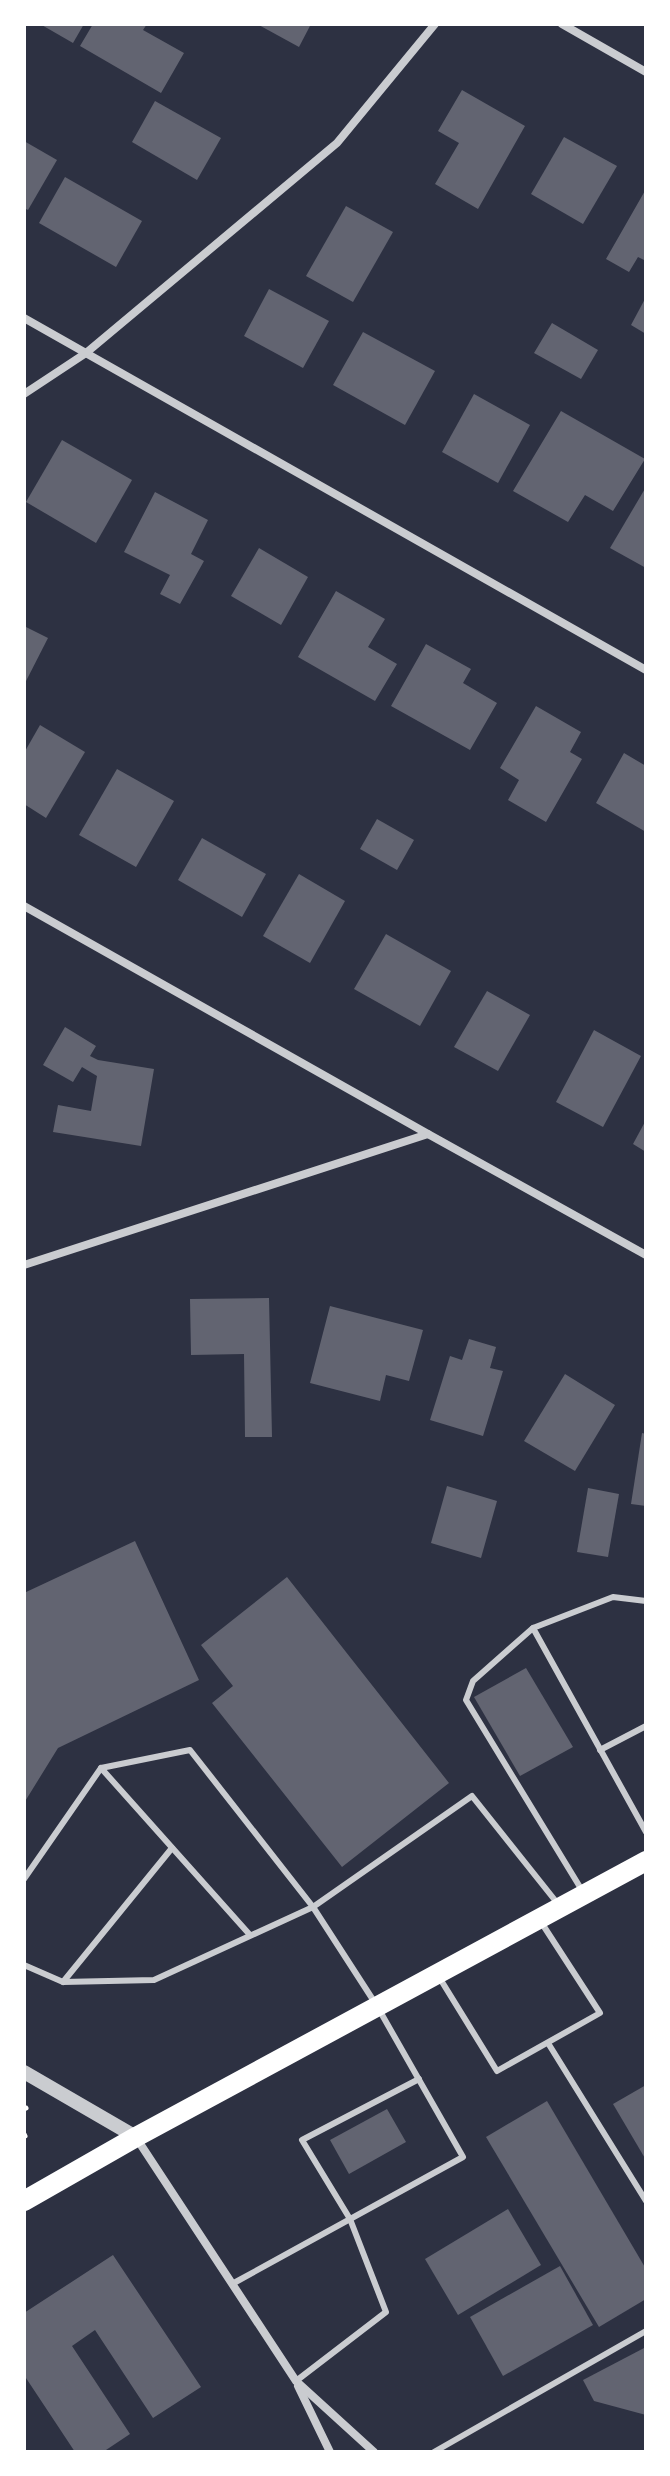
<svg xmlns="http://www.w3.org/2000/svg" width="670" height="2476" font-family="'PT Sans Narrow',sans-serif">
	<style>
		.building { fill: #626471 }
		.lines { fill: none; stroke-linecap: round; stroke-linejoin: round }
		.path { stroke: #fff; stroke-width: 5 }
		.service { stroke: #caccd0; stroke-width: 6 }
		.minor { stroke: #caccd0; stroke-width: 8 }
		.tertiary { stroke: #caccd0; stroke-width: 14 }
		.primary { stroke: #fff; stroke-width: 20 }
	</style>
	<rect width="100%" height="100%" fill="#2d3142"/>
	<g class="building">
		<polygon points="40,24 84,24 73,43"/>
		<polygon points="93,24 147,24 143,30 184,53 161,93 80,46"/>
		<polygon points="257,24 311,24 299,47"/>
		<polygon points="462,90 525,126 478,209 435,184 459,143 438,131"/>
		<polygon points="155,101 221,138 197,180 132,142"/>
		<polygon points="564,137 617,166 583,224 531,194"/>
		<polygon points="24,141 57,160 28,210 24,208"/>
		<polygon points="65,177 142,221 116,267 39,223"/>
		<polygon points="646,189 646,261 638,257 629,272 606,259"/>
		<polygon points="346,206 393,232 353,302 306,276"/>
		<polygon points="269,289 329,321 303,368 244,336"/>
		<polygon points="646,297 646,334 631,325"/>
		<polygon points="552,323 598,350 581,379 534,353"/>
		<polygon points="363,332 435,371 405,425 333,385"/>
		<polygon points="474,394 530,425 498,483 442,452"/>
		<polygon points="561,411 645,459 613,511 585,495 568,522 513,491"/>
		<polygon points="62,440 132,480 96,543 26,502"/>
		<polygon points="646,487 646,568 610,548"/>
		<polygon points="155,492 208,520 191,554 204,561 180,604 160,594 170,575 124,552"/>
		<polygon points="259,548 308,577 281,625 231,596"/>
		<polygon points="336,591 385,619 368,647 397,664 375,701 298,657"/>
		<polygon points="24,626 48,638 24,685"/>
		<polygon points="426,644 471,669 463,683 497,703 470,750 391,706"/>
		<polygon points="536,706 581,732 570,752 582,759 546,822 508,800 519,780 500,768"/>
		<polygon points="40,725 85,752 46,818 24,804 24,753"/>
		<polygon points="624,753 646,766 646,832 596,803"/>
		<polygon points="117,769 174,801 136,867 79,835"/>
		<polygon points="377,819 414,840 397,870 360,849"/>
		<polygon points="202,838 266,874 242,917 178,880"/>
		<polygon points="299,874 345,901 310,963 263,936"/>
		<polygon points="386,934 451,971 420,1026 354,989"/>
		<polygon points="487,991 530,1015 498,1071 454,1047"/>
		<polygon points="65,1027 96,1046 90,1056 98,1060 154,1069 141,1146 53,1132 58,1105 91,1111 97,1076 82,1067 73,1082 43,1065"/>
		<polygon points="594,1030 641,1056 603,1127 556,1102"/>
		<polygon points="646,1120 646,1152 633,1144"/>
		<polygon points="269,1298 272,1437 245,1437 244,1354 191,1355 190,1299"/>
		<polygon points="330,1306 423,1330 409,1381 386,1375 380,1401 310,1383"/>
		<polygon points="469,1339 496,1347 490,1368 503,1371 483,1436 430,1420 450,1356 462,1360"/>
		<polygon points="565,1374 615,1405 575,1471 524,1441"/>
		<polygon points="642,1433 646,1434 646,1506 631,1504"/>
		<polygon points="447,1486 497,1501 481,1558 431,1543"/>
		<polygon points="588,1488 619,1494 608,1557 577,1552"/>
		<polygon points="135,1541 199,1680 58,1748 24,1803 24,1593"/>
		<polygon points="287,1577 449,1783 342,1867 212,1703 233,1686 201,1645"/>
		<polygon points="526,1668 573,1747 520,1776 474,1697"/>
		<polygon points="646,2085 646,2160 613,2104"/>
		<polygon points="547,2101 646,2269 646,2299 599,2327 486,2137"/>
		<polygon points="387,2109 406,2142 349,2174 330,2140"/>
		<polygon points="508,2209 541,2265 458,2315 425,2259"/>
		<polygon points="113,2255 201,2387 153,2418 95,2330 72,2346 130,2434 103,2452 75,2452 24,2375 24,2313"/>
		<polygon points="560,2266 593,2325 503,2376 470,2317"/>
		<polygon points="646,2347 646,2415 594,2401 583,2380"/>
	</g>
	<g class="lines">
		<g class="path">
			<polyline points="24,2109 26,2108"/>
			<polyline points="24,2134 25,2136"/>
		</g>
		<g class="service">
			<polyline points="646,1601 613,1597 533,1628 646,1832"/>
			<polyline points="533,1628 473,1681 466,1700 583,1892"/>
			<polyline points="600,1750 646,1726"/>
			<polyline points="24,1879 101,1768"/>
			<polyline points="24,1965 63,1982 154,1980 313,1907 190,1750 101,1768 250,1935"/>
			<polyline points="439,1977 497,2071 600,2013 541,1922"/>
			<polyline points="63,1982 172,1848"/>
			<polyline points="548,2043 646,2201"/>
			<polyline points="232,2284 463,2157 377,2006 313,1907 472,1796 558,1904"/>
			<polyline points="296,2381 386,2312 350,2219 302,2140 419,2079"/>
			<polyline points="434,2452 646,2331"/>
		</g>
		<g class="minor">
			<polyline points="562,24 646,72"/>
			<polyline points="24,318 646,670"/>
			<polyline points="24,394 86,353 337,143 435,24"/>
			<polyline points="24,906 428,1134"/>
			<polyline points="24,1265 428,1134 646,1255"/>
			<polyline points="137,2139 296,2381 374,2452"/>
			<polyline points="298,2386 330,2452"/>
		</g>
		<polyline class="tertiary" points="24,2072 136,2137"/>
		<polyline class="primary" points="24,2201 136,2137 646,1861"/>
	</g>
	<rect width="670" height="2476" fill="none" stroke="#ffffff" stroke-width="52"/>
</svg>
